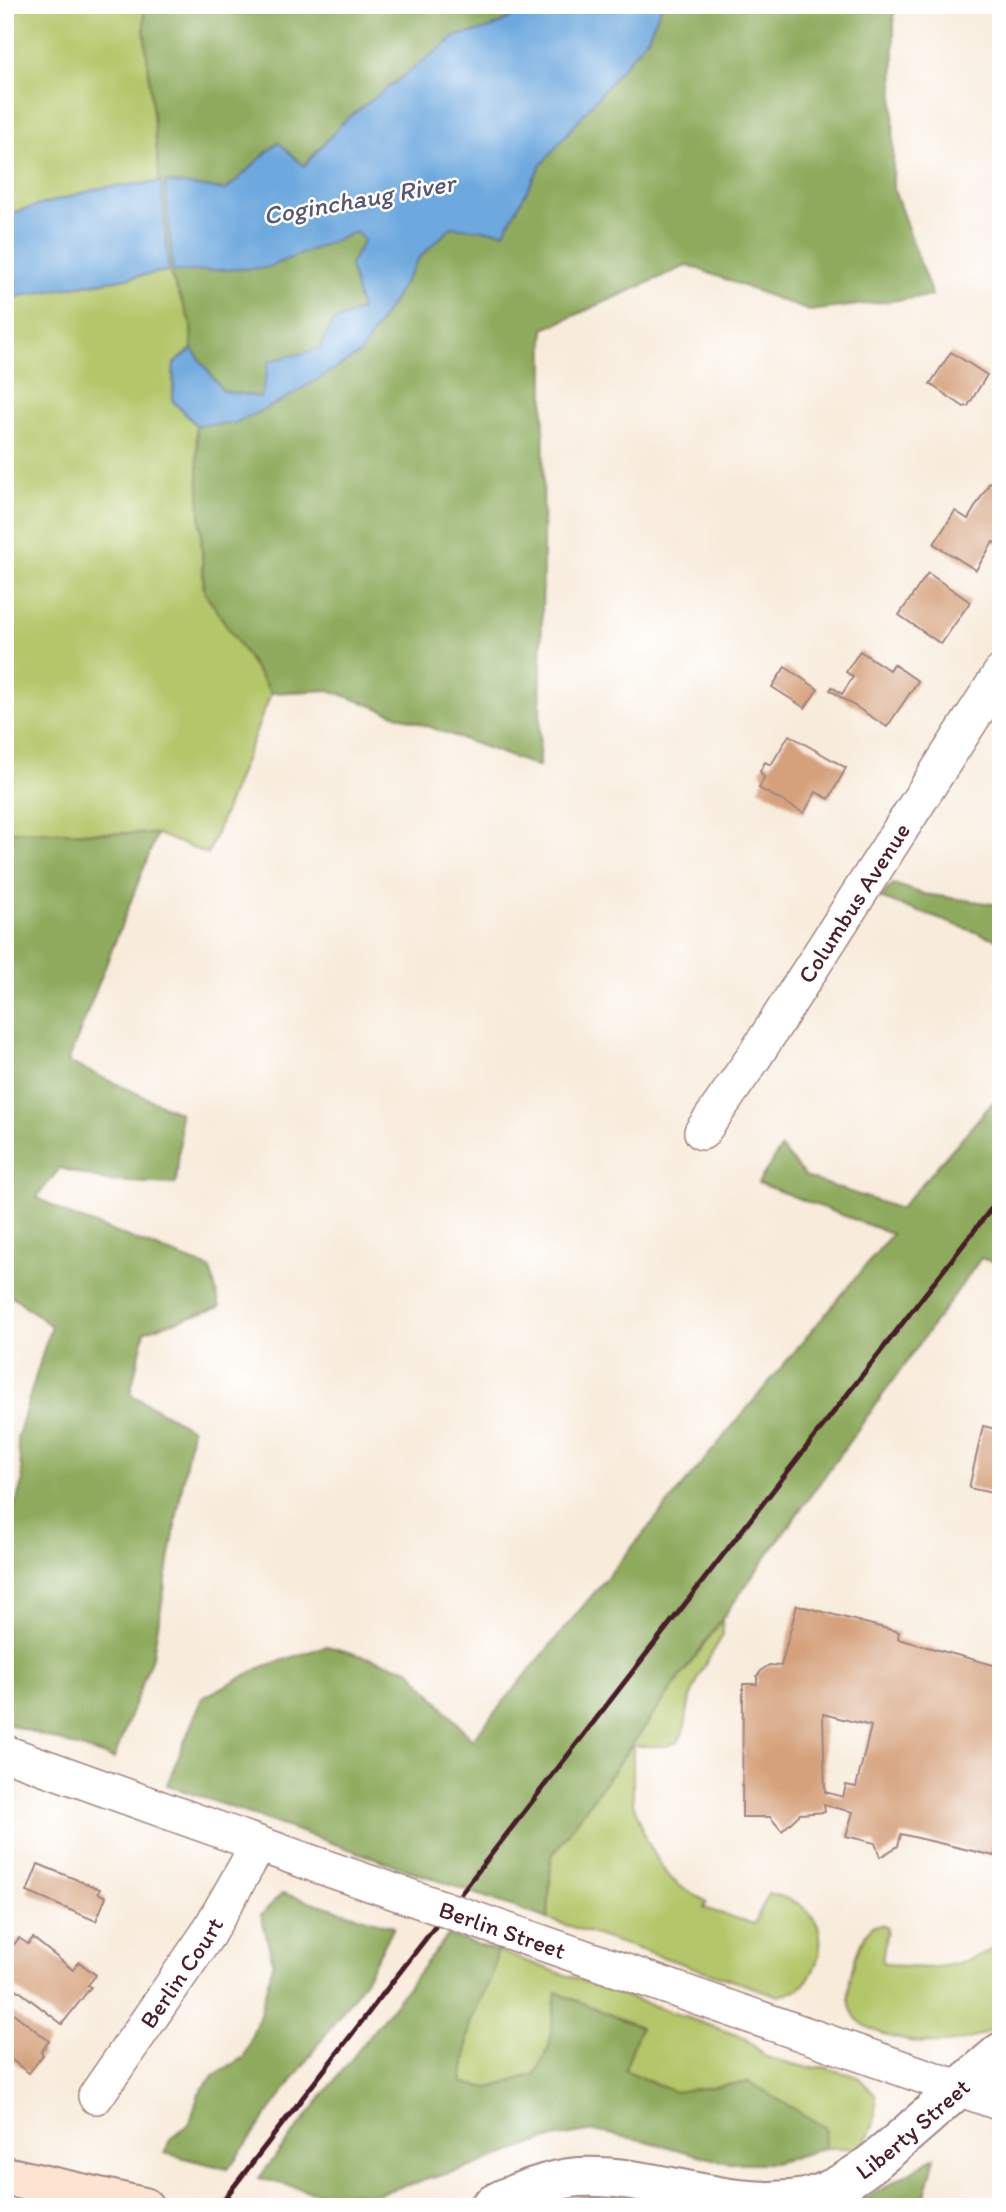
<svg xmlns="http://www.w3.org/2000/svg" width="1006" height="2212" font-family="Itim,sans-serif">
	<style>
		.green { fill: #b3c669; stroke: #7e724a; stroke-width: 2 }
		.forest { fill: #8eab5d; stroke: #6c6544; stroke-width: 2 }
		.water { fill: #6da8de; stroke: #5c6484; stroke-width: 2 }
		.building { fill: #d5a17c; fill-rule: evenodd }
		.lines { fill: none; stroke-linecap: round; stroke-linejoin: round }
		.minor-casing { stroke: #a18582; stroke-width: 38 }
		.tertiary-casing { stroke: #a18582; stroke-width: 42 }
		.secondary-casing { stroke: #a18582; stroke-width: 42 }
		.minor { stroke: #fff; stroke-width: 35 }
		.tertiary { stroke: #fff; stroke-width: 38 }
		.secondary { stroke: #fde4d1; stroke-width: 38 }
		.rail { stroke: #4a1f2b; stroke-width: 5 }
		.minor-bridge-casing { stroke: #a18582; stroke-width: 38; stroke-linecap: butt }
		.minor-bridge { stroke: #fff; stroke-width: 35 }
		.labels { text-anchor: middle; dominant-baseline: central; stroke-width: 5; stroke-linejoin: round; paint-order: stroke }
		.street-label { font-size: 24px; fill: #4a1f2b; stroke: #fff }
		.water-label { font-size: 26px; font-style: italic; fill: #585673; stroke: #fff }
	</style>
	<rect width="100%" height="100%" fill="#fff"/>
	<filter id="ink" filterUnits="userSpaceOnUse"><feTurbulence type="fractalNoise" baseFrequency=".0143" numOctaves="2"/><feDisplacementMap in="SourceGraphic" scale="14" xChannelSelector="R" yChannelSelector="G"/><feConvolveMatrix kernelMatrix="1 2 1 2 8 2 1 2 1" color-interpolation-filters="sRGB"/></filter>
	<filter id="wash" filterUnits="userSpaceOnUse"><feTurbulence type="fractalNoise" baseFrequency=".00686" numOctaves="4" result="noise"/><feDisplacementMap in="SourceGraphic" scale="28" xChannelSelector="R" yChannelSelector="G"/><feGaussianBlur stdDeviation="1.57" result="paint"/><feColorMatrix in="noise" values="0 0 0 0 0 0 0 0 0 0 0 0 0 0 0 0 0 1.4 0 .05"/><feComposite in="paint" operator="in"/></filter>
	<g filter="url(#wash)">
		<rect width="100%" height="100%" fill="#f8ebda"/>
		<g class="green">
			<polygon points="5,5 144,5 144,27 161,182 100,188 5,215"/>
			<polygon points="169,271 191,323 204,591 271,693 208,854 157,834 5,831 5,301 19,296"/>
			<path d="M722 1620 723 1635 702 1670 690 1698 684 1731 678 1742 667 1746H633V1803L647 1841 667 1875 680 1886 707 1902 704 1908 754 1924 769 1893C784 1898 799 1901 809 1912 829 1932 820 1971 800 1988 794 1992 785 1993 779 1996L548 1919 551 1857Z"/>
			<path d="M882 1925 887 1928 882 1962C925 1974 963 1967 1001 1944V2022C969 2050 914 2047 878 2032 871 2029 860 2024 855 2017 840 1994 856 1945 872 1926Z"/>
			<path d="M497 1951 745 2038 766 2057 809 2068 824 2067 858 2077 876 2096C876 2120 875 2130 859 2148H824L825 2128 749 2082 674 2092 624 2070 640 2028 556 1993 549 2047 535 2074 490 2088 462 2083 470 2023 493 1973Z"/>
			<polygon points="581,2196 609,2199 638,2207 539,2207"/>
		</g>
		<g class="forest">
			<polygon points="144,5 894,5 893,187 932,296 809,311 688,265 544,329 543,563 539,767 329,690 271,693 204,591 196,425 173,401 174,364 192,349 191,324 169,271 144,27"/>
			<polygon points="5,831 157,834 68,1062 180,1113 180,1140 176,1184 106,1181 60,1168 37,1197 69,1215 210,1268 220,1307 145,1331 130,1394 192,1429 153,1654 114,1759 5,1723 5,1537 23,1480 17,1439 51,1326 14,1297 5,1297"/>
			<polygon points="893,884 924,894 1001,905 1001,941 880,898"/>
			<polygon points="1001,1093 1001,1265 981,1258 551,1857 548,1919 167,1785 202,1698 262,1667 327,1646 409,1669 472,1740 892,1234 758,1183 781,1148 806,1177 900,1209"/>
			<polygon points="282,1893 394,1927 365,1980 228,2169 165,2153 170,2139 190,2123 199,2093 214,2075 244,2057 260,2014 273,1962 261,1915"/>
			<polygon points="448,1935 497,1951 493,1973 470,2023 462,2083 490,2088 535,2074 549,2047 556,1992 640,2027 625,2070 674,2092 749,2082 826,2128 824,2148 774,2163 728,2163 646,2141 594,2131 547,2139 470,2167 376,2194 317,2193 259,2178"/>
			<polygon points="935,2157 922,2207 853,2207"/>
		</g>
		<g class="water">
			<path d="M526 5H662L648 37 541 165 504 232 452 227 419 258 361 353 280 402 233 424 196 425 173 401 174 364 192 349 223 391 261 397 269 361 320 349 333 322 361 310 350 265 364 240 356 232 266 268 173 272 165 182 226 190 278 142 304 166 344 121 458 35C483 33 508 23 526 5Z"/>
			<polygon points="161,182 169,271 19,296 5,301 5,215 100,188"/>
		</g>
		<g id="blocks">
			<g class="building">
				<polygon points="951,352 987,375 968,406 964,407 930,384"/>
				<polygon points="990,482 1001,489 1001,546 993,542 976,570 934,544 955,511 968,519"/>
				<polygon points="928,573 970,602 941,644 899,615"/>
				<polygon points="860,651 889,670 893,664 918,681 887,727 830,690 832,687 842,694 853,677 846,672"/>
				<polygon points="785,667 818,689 805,708 772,687"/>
				<polygon points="789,735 846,768 829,799 816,792 804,813 759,788 764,778 760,771 765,762 771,765"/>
				<polygon points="983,1426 1001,1430 1001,1495 969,1488"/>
				<path d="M797 1605 899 1632 898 1639 1001 1667V1831L994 1856 901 1834 898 1846 880 1857 875 1843 846 1836 853 1812 824 1805 825 1812 800 1814 782 1831 770 1817H742L743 1684H757V1676L762 1670 769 1665 781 1666ZM823 1714 871 1726 856 1787 846 1785 843 1797 825 1792Z"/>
				<polygon points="38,1864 100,1889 98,1893 106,1897 96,1921 27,1892"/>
				<polygon points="19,1938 28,1944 33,1938 73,1970 79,1962 96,1975 88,1985 91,1987 62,2024 5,1980 5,1955"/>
				<polygon points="8,2009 49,2041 41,2052 43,2055 29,2073 5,2055 5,2013"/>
				<polygon points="972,2197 998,2206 998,2207 968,2207"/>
			</g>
		</g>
	</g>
	<g filter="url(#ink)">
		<use href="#blocks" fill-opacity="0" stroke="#a18582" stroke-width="2"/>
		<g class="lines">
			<defs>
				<g id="minor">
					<path id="s1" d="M702 1132 752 1060 1001 673"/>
					<polyline points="5,1753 306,1861"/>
					<polyline points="623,1971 1001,2103"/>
					<path id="s2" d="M96 2096 207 1935 259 1844"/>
				</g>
				<g id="tertiary">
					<path id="s3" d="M489 2207C499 2199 510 2196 522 2191 540 2185 561 2178 579 2177 656 2173 728 2212 806 2198 852 2186 889 2149 924 2119 950 2096 975 2074 1001 2052"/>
				</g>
				<polyline id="secondary" points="5,2176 144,2207"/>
			</defs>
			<use href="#minor" class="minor-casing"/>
			<use href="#tertiary" class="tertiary-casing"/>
			<use href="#secondary" class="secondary-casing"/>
			<use href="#minor" class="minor"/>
			<use href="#tertiary" class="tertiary"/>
			<use href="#secondary" class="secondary"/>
			<polyline class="rail" points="218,2207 1001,1196"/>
			<defs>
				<g id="minor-bridge">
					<path id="s4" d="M306 1861 623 1971"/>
				</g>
			</defs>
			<use href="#minor-bridge" class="minor-bridge-casing"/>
			<use href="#minor-bridge" class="minor-bridge"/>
		</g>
	</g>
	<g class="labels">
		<g class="street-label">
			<text stroke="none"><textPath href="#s1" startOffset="275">Columbus Avenue</textPath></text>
			<text stroke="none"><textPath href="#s4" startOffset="208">Berlin Street</textPath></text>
			<text stroke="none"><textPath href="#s2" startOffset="150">Berlin Court</textPath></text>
			<text stroke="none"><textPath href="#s3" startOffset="453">Liberty Street</textPath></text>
		</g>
		<g class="water-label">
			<text transform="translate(359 199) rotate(-10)">Coginchaug River</text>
		</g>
	</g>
	<rect width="1006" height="2212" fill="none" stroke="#fff" stroke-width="28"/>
</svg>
